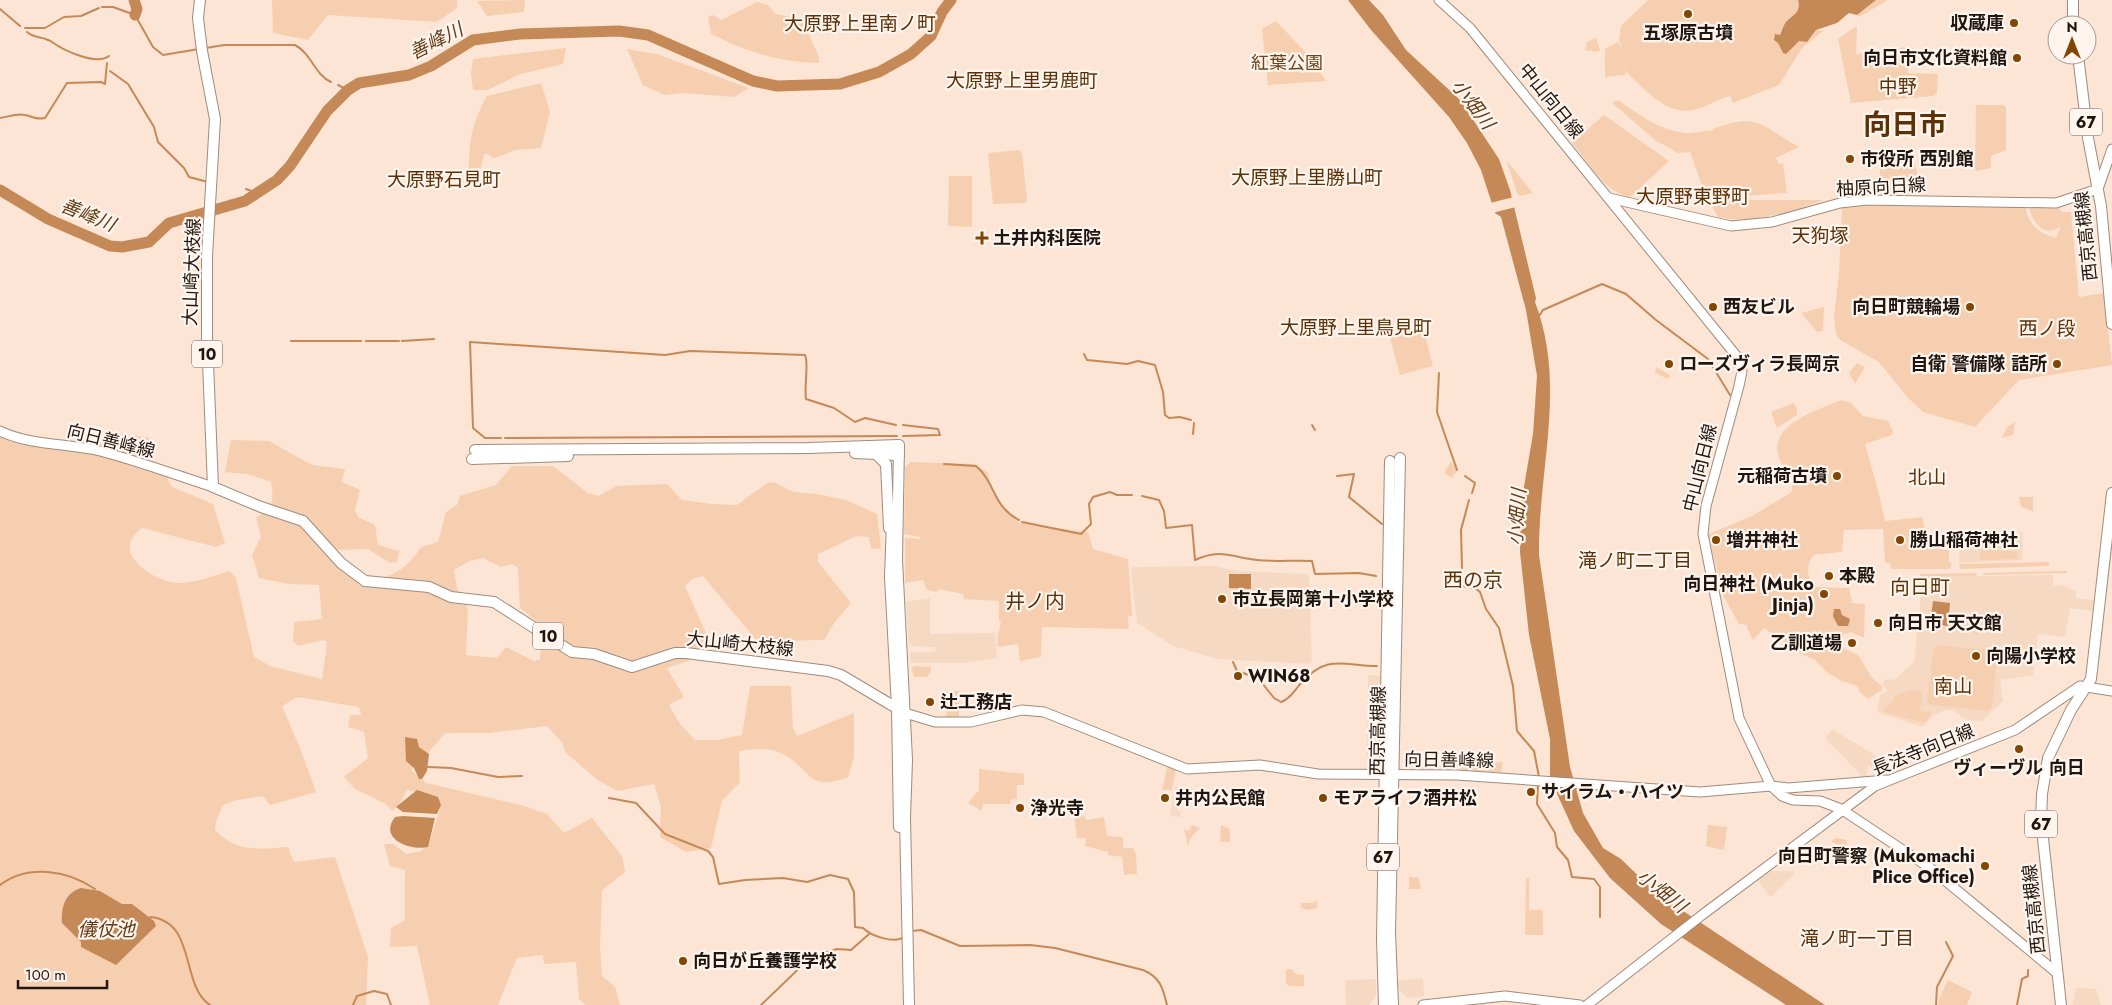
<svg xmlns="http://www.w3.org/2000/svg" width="2112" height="1005" font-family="Jost,'Noto Sans JP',sans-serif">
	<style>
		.built { fill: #f6d9c2 }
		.green { fill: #f6cfb1; fill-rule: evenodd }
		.water { fill: #c58957 }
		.pier { fill: #fce5d4 }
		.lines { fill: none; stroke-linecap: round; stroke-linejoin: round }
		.stream { stroke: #c58957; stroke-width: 2 }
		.river { stroke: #c58957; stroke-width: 11 }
		.secondary-casing { stroke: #a08b7b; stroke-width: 11 }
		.primary-casing { stroke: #a08b7b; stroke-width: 12 }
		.secondary { stroke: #fff; stroke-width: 9 }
		.primary { stroke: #fff; stroke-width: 10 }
		.poi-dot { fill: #824600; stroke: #fff5ee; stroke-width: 2 }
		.labels { text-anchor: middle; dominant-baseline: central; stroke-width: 4.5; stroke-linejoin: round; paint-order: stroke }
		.shield { fill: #fff5ee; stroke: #625953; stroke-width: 1 }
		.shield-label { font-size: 16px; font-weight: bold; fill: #1e1610 }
		.poi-label { font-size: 18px; font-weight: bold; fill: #1e1610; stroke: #fff5ee; text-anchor: start }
		.park-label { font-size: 18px; fill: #6c431d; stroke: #fff5ee }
		.street-label { font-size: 18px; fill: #1e1610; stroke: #fff5ee }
		.neighbourhood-label { font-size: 19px; fill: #5b3106; stroke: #fff5ee }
		.water-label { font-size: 19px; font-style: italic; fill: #633b14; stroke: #fff5ee }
		.quarter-label { font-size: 20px; fill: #5b3106; stroke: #fff5ee }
		.town-label { font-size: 28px; font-weight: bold; fill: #5b3106; stroke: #fff5ee }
	</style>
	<rect width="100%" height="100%" fill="#fce5d4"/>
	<g class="built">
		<polygon points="1960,530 2023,533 2022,560 1959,563"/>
		<polygon points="1214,566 1238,571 1307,574 1309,576 1312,662 1309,664 1218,659 1173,646 1137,623 1131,570 1133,567"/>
		<polygon points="2053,575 2053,585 2065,586 2076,592 2076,598 2094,600 2093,611 2070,608 2065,637 2038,634 2033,675 2000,680 2003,701 1982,721 1966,720 1953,710 1946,710 1933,715 1923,727 1877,712 1880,695 1888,690 1882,685 1885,679 1894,680 1914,662 1923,577"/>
		<polygon points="930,598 930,634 995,633 997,658 962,663 911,663 910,654 912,652 935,652 936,647 912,646 909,644 906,602"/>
		<polygon points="1368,675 1381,676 1379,771 1367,771"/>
		<polygon points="1832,729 1884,761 1882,768 1868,766 1866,779 1861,779 1859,773 1825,738"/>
		<polygon points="1175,787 1186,789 1185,797 1180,797 1178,811 1181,811 1180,817 1170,816"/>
		<polygon points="1766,871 1793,871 1795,873 1771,897 1756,879"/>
		<polygon points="1423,978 1424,996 1408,998 1399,990 1398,981"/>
		<polygon points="1376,979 1376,995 1369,1005 1346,1005 1345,980"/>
		<polygon points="2076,988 2096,989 2101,1005 2072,1005"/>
	</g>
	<g class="green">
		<polygon points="272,0 457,0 457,8 437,22 328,15 308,40 273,33"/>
		<polygon points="525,0 524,12 487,16 477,1"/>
		<path d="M1648 0H1798C1802 16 1791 14 1786 23 1782 29 1780 36 1778 42L1783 53H1786L1799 41 1807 42 1816 30 1823 31 1802 48 1779 85 1733 103 1730 96C1718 99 1708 106 1697 109 1668 118 1646 90 1626 72L1624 66 1626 75 1605 77V49L1618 42 1622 51 1619 40 1621 26Z"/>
		<polygon points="1876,0 1888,0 1859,17 1857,15"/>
		<path d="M757 2 768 5 776 14 802 19 819 57V63C777 62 748 52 711 34L708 17 713 15 721 20Z"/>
		<polygon points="1276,21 1310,57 1326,81 1268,85 1262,29"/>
		<polygon points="1855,27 1857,27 1856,54 1907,47 1908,73 1938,74 1937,93 1933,96 1851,103 1838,39"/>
		<polygon points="1596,38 1600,50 1597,52 1585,50 1587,42"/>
		<polygon points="566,48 563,64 521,74 487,90 473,90 471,73 473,59"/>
		<polygon points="627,49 657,54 749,88 734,97 683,93 664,95 643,85"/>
		<path d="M541 83 550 112 541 148 516 150 494 158 485 153 477 180 469 174C468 144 472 122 487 96Z"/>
		<path d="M1618 100C1638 114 1659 130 1685 133 1695 134 1704 130 1713 131V129C1759 111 1762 127 1799 147L1776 158 1779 164 1783 163 1787 193 1738 196 1752 200H1824C1795 211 1748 225 1718 217L1706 196 1690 152 1678 153 1655 140 1612 103Z"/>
		<polygon points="1976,105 2003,105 2006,107 2006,150 1991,156 1991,168 1977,171 1975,170"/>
		<path d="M1604 115 1669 161 1630 197C1604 192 1588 162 1572 143Z"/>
		<polygon points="1019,150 1022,153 1027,200 1025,203 993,204 988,155 989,153"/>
		<path d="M1880 154H1910C1914 161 1916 168 1918 176 1923 200 1896 195 1880 195Z"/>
		<polygon points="1507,162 1507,161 1533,193 1520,196 1517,193"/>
		<polygon points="949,176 972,176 972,227 948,226"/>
		<path d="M1871 205H2025C2027 223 2039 234 2056 238L2061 227C2058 228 2053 231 2049 231 2039 230 2028 215 2030 206L2058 208 2063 212H2071L2079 297 2104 293 2112 365 2019 380 1975 427 1923 412 1906 396 1879 362 1840 340 1836 334 1834 317 1839 272 1842 208Z"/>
		<polygon points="1824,307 1823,331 1817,332 1801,313"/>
		<polygon points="1424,330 1433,366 1400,375 1390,338"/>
		<polygon points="1857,363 1865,367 1855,384 1849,373"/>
		<polygon points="1656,367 1670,375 1668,379 1655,373"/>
		<path d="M1841 400 1851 403 1863 416 1888 421 1893 431 1892 435 1865 444 1878 490 1885 521 1922 517C1925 532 1931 548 1949 550V562L1952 563 1950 569H1891L1890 563H1885L1883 529 1844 530 1842 552 1814 555C1805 566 1807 576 1814 587L1849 588 1852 602 1850 603 1865 604 1864 638 1851 632 1844 634 1838 646 1858 655 1872 678 1882 686V690L1868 699 1860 692 1857 686 1842 681 1828 673 1815 660 1803 655 1764 628 1753 640 1746 625 1739 624 1723 595 1709 539V534L1752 516 1792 492V478C1751 432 1805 415 1841 400Z"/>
		<polygon points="1794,403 1797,409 1797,415 1777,428 1771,412"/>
		<polygon points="2015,422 2013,435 2002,438 2007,427"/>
		<path d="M112 432 150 438 145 468 165 474 172 487 213 504 225 543 216 547 142 528C108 552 153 582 179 583 196 583 213 576 229 571L236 578 254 657 270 666 322 679 327 642 323 640 298 646 293 641 294 622 322 619 319 585 288 584 259 578 252 555 261 537 256 518C274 507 274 501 271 482L247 474 225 472 231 440 269 441 312 465 345 469 342 482 360 490 355 510 358 517 375 525 378 545 399 551 397 562 390 563 368 549 336 550 333 558 358 580C388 580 404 573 421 547L438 542 446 512 457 505 460 496 496 485 512 466H553L588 493 598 496 617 486 667 484 682 500 712 504 737 505 767 483 774 482 793 492 817 494 846 500 877 514 881 549 871 548 869 537 857 536 818 554V562L851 603 834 623 824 640 757 641 703 576 692 579 685 586 705 631 706 649 691 660 667 668 684 697 669 705 680 724 695 740H716L742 735 750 686H791L793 728 797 736 854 713V758L848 777C806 793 813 769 781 753 769 747 752 749 739 751L740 782 722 801 711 848 686 852 660 837 661 807 654 784 618 791 599 781 566 753 562 742 547 726 489 733H445L428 753 414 757 412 771 426 783 521 805 547 814 564 833 592 818 622 856 625 872 602 890 600 948 602 976 615 987 620 1005H586L579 999 576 962 544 964 543 955 517 958 498 1005H430L417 946 390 947 391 928 405 920V870L390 866 384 844H393L406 854 421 851 429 843 440 810 437 797 407 790 399 805 392 811 386 804 355 789 344 777 368 758 364 732 348 727 350 715H361L359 707 298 697 282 706 300 748 316 792 270 805 263 796 237 800 223 805 216 821 215 830C237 853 259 849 288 847L294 862 335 857 368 957 366 1005H0V435L33 445 110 449ZM483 558 501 567 512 564 518 568 520 608 543 626 540 659 534 661 506 647 497 658 466 655 468 608 457 589 454 570 470 561Z"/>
		<polygon points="1451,461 1457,471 1452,478 1444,473"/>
		<polygon points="911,462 975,464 988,473 993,494 1019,523 1088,532 1093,549 1128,559 1132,616 1128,616 1129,629 1042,627 1041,657 1020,661 1018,644 998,647 997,640 1001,622 999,620 999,601 964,599 963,594 938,589 937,592 927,590 923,580 905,583 905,538 920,539 921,537 904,534 905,467"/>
		<polygon points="2019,497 2033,497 2033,511 2021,507"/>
		<polygon points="1981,549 2017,551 2017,559 1980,560"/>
		<polygon points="2049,562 2049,566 1960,569 1959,564"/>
		<polygon points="2067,571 2067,573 1983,575 1984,573"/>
		<polygon points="1976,573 1977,576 1920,577 1920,574"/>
		<polygon points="1937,645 1997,651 1998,654 1992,707 1988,711 1931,705 1927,700 1934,648"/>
		<polygon points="915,666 931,667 931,673 929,673 928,677 914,677 911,668"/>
		<polygon points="1910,690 1922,691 1920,711 1931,712 1931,714 1924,723 1882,711 1893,701 1894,696"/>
		<polygon points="947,691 959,691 959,720 946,721"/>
		<polygon points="1503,762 1501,772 1464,771 1461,769 1461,765"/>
		<polygon points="1168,764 1176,769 1172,790 1162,790"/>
		<polygon points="979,769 1024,774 1024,785 1017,785 1017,799 1010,800 1011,804 983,804 982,811 968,803 979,790"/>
		<polygon points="1085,816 1086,820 1104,817 1107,836 1123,837 1123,848 1133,848 1136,854 1137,874 1124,875 1122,857 1108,855 1108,852 1085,846 1086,838 1077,838 1074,817"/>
		<polygon points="1192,825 1200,828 1190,839 1188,846 1184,829 1188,831"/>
		<polygon points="1221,825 1230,829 1230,842 1220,842"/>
		<polygon points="1708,825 1727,827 1724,850 1706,846"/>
		<polygon points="1836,838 1846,840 1849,852 1831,841"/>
		<polygon points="1409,877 1419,878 1421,889 1409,889"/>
		<polygon points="1526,878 1529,878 1529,910 1543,910 1543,935 1525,935"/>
		<polygon points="1317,900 1317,908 1308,910 1301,908 1301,903 1312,903"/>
		<polygon points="1286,969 1292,969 1296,974 1304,975 1304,986 1289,986 1286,983"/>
		<polygon points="1948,980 1972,992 1967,1005 1938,1005 1939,999"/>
	</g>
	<g class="water">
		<path d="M1348 0H1369L1383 15 1406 50 1460 100 1499 159 1510 190 1536 298 1535 302C1567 386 1538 468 1539 555L1570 767 1583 813 1603 848 1621 859 1656 893 1825 1005H1786L1661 924 1610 878 1574 831 1558 796 1550 776V739L1529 635 1520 552 1521 504 1533 434 1537 376 1526 310 1501 217 1495 213 1481 170 1467 143 1449 117 1371 30Z"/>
		<path d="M1798 0H1876L1857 15 1849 13 1837 23 1816 30 1807 42 1799 41 1786 54 1783 53 1778 43 1774 40 1775 34 1780 35C1782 31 1784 23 1788 20 1795 14 1801 11 1798 0Z"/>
		<polygon points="1229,574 1251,574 1251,589 1229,588"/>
		<polygon points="1933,601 1950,603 1948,626 1930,624"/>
		<polygon points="1834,609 1840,609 1842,615 1850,619 1848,626 1838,626 1833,616"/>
		<polygon points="405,737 417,739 419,747 429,754 427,771 422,779 419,779 414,768 406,761"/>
		<polygon points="417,790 438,797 441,805 437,814 403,812 396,807"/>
		<path d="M403 816 435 818 428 847C410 851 378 839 395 817Z"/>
		<path d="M81 888 100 891 122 904H132L154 921 156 926 116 965 81 947V942L62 923C61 907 65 893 81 888Z"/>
	</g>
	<polygon class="pier" points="1514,197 1516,207 1492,213 1490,203"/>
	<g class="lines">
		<g class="stream">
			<polyline points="102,7 113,7 135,15 153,47 163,55 199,49"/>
			<polyline points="0,9 20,26"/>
			<polyline points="25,28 45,28 64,17 81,16 99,8"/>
			<path d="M27 32C35 39 43 36 52 42 63 50 96 66 109 56"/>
			<path d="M206 48 224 45H295C312 54 314 74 331 82"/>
			<polyline points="110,71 128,84 154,127 158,142 184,168 189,177 208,182"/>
			<polyline points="338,85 348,90"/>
			<path d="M0 118C8 117 18 113 25 115 34 117 36 120 45 118L67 83 101 82 105 84 107 63"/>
			<polyline points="246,189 257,193"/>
			<polyline points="1539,316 1543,310 1602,284 1626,294 1656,320 1708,359 1730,395"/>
			<polyline points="291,341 361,341"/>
			<polyline points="366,341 399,341"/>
			<polyline points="402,341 434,339"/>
			<polyline points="1084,354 1087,360 1127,364 1138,361 1155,365 1163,392 1165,415 1169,418 1180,417 1191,420"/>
			<polyline points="1439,373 1437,412 1457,470"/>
			<polyline points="903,425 938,429 940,435 903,436"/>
			<polyline points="1312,425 1315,430"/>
			<polyline points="1193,434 1194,423"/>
			<path d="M501 438H485L473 428 470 342 665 355 690 351 805 355C809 363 804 386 806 399L834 408 855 422 865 418 896 425"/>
			<polyline points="505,438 897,436"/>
			<path d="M944 464 976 466C996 483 992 506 1019 520"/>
			<polyline points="1337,476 1354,474 1349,497 1382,524"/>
			<polyline points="1465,476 1475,483 1472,493"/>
			<path d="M1142 496 1159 500 1164 511 1166 528 1192 525 1195 560C1221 548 1231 557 1257 560 1275 562 1294 560 1312 561L1315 574 1359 573 1376 576"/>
			<polyline points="1022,522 1081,534 1091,524 1089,504 1093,497 1110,492 1117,495 1132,495"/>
			<polyline points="1462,568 1461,530 1469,500"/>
			<polyline points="1450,575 1455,585 1475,588 1480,592 1486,609 1499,628 1513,686 1517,731 1534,751 1539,777"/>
			<path d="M1233 662 1237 671 1258 678 1274 698 1281 702C1290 699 1295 690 1301 683 1328 653 1344 666 1377 666"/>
			<polyline points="428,767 451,768 498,777 522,776"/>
			<polyline points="1538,784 1537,804 1555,833 1557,847 1568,860 1572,877 1594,879 1600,887 1600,917"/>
			<path d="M609 798 636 803 665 834 708 851 713 857 719 884 745 880 783 878 807 882 830 875 848 879 854 892 855 927 863 928C871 936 894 944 904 937"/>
			<path d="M0 885C28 864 67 870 95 889"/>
			<path d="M150 917C197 921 180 986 210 1005"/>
			<path d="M912 931 921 930 960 946 1030 945 1055 948 1143 970C1160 977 1163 988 1167 1005"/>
			<polyline points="353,1005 357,996 374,991 387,994 391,1005"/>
			<polyline points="761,1005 811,957 837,949 851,950 869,934"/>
			<polyline points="1936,1005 1937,987 1953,956 1946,942"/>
			<polyline points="2017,1005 2022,979 2028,976 2028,970"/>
		</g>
		<g class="river">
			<polyline points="134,0 137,9 135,15"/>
			<polyline points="0,190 48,219 110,246 122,247 149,242 169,223 245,201 277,180 290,166 327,111 348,90 359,83 409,75 431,66 473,40 520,34 619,31 648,35 753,81 777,86 840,84 879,72 911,54 931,36 942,12 951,0"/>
		</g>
		<defs>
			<g id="secondary">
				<polyline points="1439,0 1470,28 1739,359 1742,371 1739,386 1706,506 1703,534 1739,718 1771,786 1782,796 1793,800 1820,801 1841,809 1930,868 2057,973"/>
				<polyline points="1609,198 1731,226 1772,222 1840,203 1867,200 2056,203 2098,189 2112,149"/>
				<path d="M0 431C31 446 67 443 100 451 138 461 176 475 213 487"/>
				<polyline points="905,713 935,722 971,722 1022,710 1044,712 1187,769 1260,765 1318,774 1457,775 1700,792 1771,786 1788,788 1887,780"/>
				<polyline points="1423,1005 1505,996 1580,1005"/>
				<polyline points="1587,1005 1702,915 1875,786 2015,730 2080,686 2112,691"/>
			</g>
			<g id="primary">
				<polyline points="200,0 198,18 202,51 215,119 207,256 207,337 213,487 261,507 303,521 341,563 365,581 429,587 451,597 494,602 572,652 594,654 632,667 675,653 686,653 828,671 841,675 905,713"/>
				<polyline points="2073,25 2073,0"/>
				<polyline points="2078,55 2088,138 2101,206 2112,324"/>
				<polyline points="475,450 809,448 899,445 897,560 907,760 905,818 909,1005"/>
				<polyline points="855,453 899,455"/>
				<polyline points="876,454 886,464 889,528"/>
				<polyline points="472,459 568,456"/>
				<polyline points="892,521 890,577 897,707 899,827"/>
				<polyline points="1384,1005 1382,938 1390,461"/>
				<polyline points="1393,1005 1390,933 1400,458"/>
				<polyline points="2061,1005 2041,820 2042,794 2048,758 2071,710 2091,679 2112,493"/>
			</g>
		</defs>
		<use href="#secondary" class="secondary-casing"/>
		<use href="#primary" class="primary-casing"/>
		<use href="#secondary" class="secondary"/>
		<use href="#primary" class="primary"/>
	</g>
	<g class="poi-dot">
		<circle cx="1688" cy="14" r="5"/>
		<circle cx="2014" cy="23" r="5"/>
		<circle cx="2017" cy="58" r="5"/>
		<circle cx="1850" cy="159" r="5"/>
		<path d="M979.5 230.5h5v5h5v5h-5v5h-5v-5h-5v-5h5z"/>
		<circle cx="1713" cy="307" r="5"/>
		<circle cx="1970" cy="307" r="5"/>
		<circle cx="1669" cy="364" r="5"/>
		<circle cx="2057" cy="364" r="5"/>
		<circle cx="1837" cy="476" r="5"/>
		<circle cx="1716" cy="540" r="5"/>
		<circle cx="1900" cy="540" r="5"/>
		<circle cx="1829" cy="576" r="5"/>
		<circle cx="1824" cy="594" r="5"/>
		<circle cx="1222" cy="599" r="5"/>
		<circle cx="1878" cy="623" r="5"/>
		<circle cx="1852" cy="643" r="5"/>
		<circle cx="1976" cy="656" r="5"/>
		<circle cx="1238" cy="676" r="5"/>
		<circle cx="930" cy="702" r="5"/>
		<circle cx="2019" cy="749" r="5"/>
		<circle cx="1531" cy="792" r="5"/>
		<circle cx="1165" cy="798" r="5"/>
		<circle cx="1323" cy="798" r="5"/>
		<circle cx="1020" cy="808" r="5"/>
		<circle cx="1985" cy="866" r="5"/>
		<circle cx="683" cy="961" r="5"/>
	</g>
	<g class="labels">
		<g class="shield">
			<rect x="2070" y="108.5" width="32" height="27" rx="4"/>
			<rect x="192" y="340.5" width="30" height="27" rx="4"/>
			<rect x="533" y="622.5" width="30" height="27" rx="4"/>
			<rect x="2025" y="810.5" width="32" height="27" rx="4"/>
			<rect x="1367" y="843.5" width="32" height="27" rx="4"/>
		</g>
		<g class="shield-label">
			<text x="2086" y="122">67</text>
			<text x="207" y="354">10</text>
			<text x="548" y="636">10</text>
			<text x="2041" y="824">67</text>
			<text x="1383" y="857">67</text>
		</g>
		<g class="poi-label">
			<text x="2004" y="23" text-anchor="end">収蔵庫</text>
			<text x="1688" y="33" text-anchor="middle">五塚原古墳</text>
			<text x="2007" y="58" text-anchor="end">向日市文化資料館</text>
			<text x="1860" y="159">市役所 西別館</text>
			<text x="993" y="238">土井内科医院</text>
			<text x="1723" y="307">西友ビル</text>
			<text x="1960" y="307" text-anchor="end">向日町競輪場</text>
			<text x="1679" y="364">ローズヴィラ長岡京</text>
			<text x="2047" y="364" text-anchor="end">自衛 警備隊 詰所</text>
			<text x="1827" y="476" text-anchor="end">元稲荷古墳</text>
			<text x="1726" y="540">増井神社</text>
			<text x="1910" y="540">勝山稲荷神社</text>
			<text x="1839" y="576">本殿</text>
			<text x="1814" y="584" text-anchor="end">向日神社 (Muko<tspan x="1814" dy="21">Jinja)</tspan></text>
			<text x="1232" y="599">市立長岡第十小学校</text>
			<text x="1888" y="623">向日市 天文館</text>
			<text x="1842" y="643" text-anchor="end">乙訓道場</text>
			<text x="1986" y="656">向陽小学校</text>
			<text x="1248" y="676">WIN68</text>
			<text x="940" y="702">辻工務店</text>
			<text x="2019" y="768" text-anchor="middle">ヴィーヴル 向日</text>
			<text x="1541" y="792">サイラム・ハイツ</text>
			<text x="1175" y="798">井内公民館</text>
			<text x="1333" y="798">モアライフ酒井松</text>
			<text x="1030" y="808">浄光寺</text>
			<text x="1975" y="856" text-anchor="end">向日町警察 (Mukomachi<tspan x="1975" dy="21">Plice Office)</tspan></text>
			<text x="693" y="961">向日が丘養護学校</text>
		</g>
		<g class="park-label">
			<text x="1287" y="63">紅葉公園</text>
		</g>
		<g class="street-label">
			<text transform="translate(1551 101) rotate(51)">中山向日線</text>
			<text transform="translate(1881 187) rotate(-3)">柚原向日線</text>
			<text transform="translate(2086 236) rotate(-96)">西京高槻線</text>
			<text transform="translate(192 272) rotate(-88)">大山崎大枝線</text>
			<text transform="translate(111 441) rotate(14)">向日善峰線</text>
			<text transform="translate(1700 468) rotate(-76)">中山向日線</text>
			<text transform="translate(740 644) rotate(6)">大山崎大枝線</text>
			<text transform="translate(1378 731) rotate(-89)">西京高槻線</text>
			<text transform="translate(1923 750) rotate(-22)">長法寺向日線</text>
			<text transform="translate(1449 760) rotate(1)">向日善峰線</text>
			<text transform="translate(2034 909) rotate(-96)">西京高槻線</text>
		</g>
		<g class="neighbourhood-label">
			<text x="860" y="23">大原野上里南ノ町</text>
			<text x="1022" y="80">大原野上里男鹿町</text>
			<text x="1898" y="86">中野</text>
			<text x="1307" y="177">大原野上里勝山町</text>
			<text x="444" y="179">大原野石見町</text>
			<text x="1693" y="196">大原野東野町</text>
			<text x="1820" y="235">天狗塚</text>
			<text x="1356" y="327">大原野上里鳥見町</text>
			<text x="2047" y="328">西ノ段</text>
			<text x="1927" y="477">北山</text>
			<text x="1635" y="560">滝ノ町二丁目</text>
			<text x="1953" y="686">南山</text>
			<text x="1857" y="938">滝ノ町一丁目</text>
		</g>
		<g class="water-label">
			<text transform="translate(436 41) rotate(-27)">善峰川</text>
			<text transform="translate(1473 104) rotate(53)">小畑川</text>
			<text transform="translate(88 215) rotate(22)">善峰川</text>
			<text transform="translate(1517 517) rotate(-86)">小畑川</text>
			<text transform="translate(1662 891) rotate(38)">小畑川</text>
			<text x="106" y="929">儀仗池</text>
		</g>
		<g class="quarter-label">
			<text x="1473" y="580">西の京</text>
			<text x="1920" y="587">向日町</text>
			<text x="1035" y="601">井ノ内</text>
		</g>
		<g class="town-label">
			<text x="1905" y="124">向日市</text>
		</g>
	</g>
	<g transform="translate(2072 40)"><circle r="24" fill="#fff5ee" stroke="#a59c95"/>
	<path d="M0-4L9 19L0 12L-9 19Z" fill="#824600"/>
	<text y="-8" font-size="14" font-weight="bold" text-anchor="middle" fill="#1e1610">N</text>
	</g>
	<path d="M18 980v8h89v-8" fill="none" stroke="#1e1610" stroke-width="2.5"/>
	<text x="25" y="980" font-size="15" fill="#1e1610" stroke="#fff5ee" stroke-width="4" paint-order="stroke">100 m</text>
</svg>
